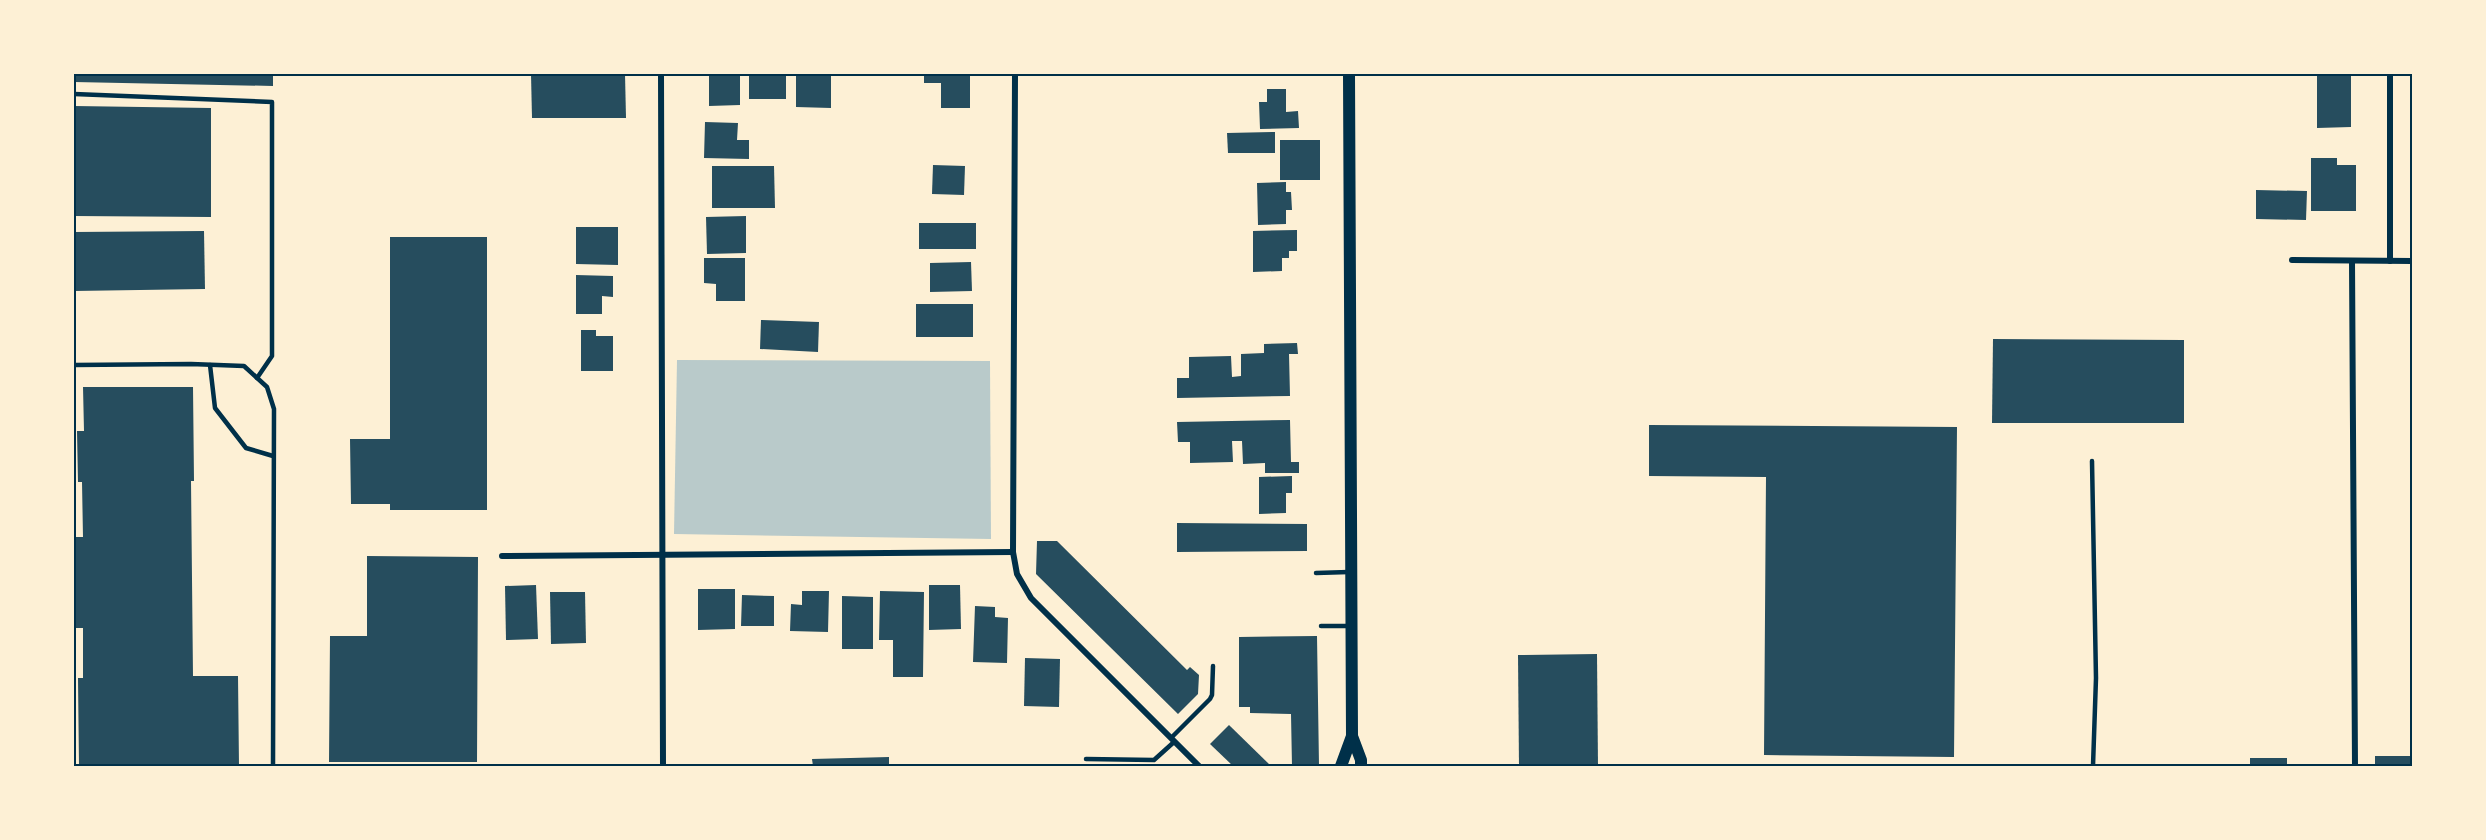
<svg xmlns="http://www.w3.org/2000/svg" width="2486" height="840" font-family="Rubik,sans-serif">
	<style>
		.green { fill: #b9caca }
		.building { fill: #264d5e }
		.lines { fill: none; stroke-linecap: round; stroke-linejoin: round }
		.service { stroke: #003049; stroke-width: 4.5 }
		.minor { stroke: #003049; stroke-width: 6 }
		.secondary { stroke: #003049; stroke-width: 12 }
		.neatline { fill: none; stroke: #003049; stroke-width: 2 }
	</style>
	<rect width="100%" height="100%" fill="#fdf0d5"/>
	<polygon class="green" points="677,360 990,361 991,539 674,534"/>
	<g class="building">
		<polygon points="74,74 273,74 273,86 74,82"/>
		<polygon points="531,74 625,74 626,118 532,118"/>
		<polygon points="709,74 740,74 740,105 709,106"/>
		<rect x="749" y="74" width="37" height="25"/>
		<polygon points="796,74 831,74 831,108 796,107"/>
		<polygon points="924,74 970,74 970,108 941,108 941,83 924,83"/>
		<polygon points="2317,74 2351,74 2351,127 2317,128"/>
		<polygon points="1267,89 1286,89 1286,112 1298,111 1299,128 1260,129 1259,102 1267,102"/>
		<polygon points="74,106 211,108 211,217 74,216"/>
		<polygon points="705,122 738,123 737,140 749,140 749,159 704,158"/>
		<polygon points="1275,132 1275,153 1228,153 1227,133"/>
		<rect x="1280" y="140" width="40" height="40"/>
		<polygon points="2311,158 2337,158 2337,165 2356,165 2356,211 2311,211"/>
		<polygon points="933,165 965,166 964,195 932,194"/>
		<polygon points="712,166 774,166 775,208 712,208"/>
		<polygon points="1286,182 1286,192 1291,192 1292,210 1286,210 1286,224 1258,225 1257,183"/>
		<polygon points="2256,190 2307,191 2306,220 2256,219"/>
		<polygon points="746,216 746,253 707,254 706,217"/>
		<rect x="919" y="223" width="57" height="26"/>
		<polygon points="576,227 618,227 618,265 576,264"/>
		<polygon points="1297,230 1297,251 1289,251 1289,258 1282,258 1282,271 1253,272 1253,231"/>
		<polygon points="204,231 205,289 74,291 74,232"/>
		<polygon points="390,237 487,237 487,510 390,510 390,504 351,504 350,439 390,439"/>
		<polygon points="704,258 745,258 745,301 716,301 716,284 704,283"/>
		<polygon points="971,262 972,291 930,292 930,263"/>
		<polygon points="576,275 613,276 613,297 602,296 602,314 576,314"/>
		<rect x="916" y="304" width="57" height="33"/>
		<polygon points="761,320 819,322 818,352 760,349"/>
		<polygon points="581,330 596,330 596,336 613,336 613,371 581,371"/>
		<polygon points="1993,339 2184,340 2184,423 1992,423"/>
		<polygon points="1297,343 1298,354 1289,354 1290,396 1177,398 1177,378 1189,378 1189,357 1231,356 1232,377 1241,376 1241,354 1264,353 1264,344"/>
		<polygon points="83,387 193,387 194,481 191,481 193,676 238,676 239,766 79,766 78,678 83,678 83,628 74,628 74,537 83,537 82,482 78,482 77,431 84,431"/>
		<polygon points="1290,420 1291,462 1299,462 1299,473 1265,473 1265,463 1243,464 1242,441 1232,441 1233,462 1190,463 1190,442 1178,442 1177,422"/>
		<polygon points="1649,425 1957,427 1954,757 1764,755 1766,477 1649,476"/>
		<polygon points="1292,476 1292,493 1286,493 1286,513 1259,514 1259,477"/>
		<polygon points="1177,523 1307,524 1307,551 1177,552"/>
		<polygon points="1037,541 1057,541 1187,670 1190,667 1199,675 1198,694 1178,714 1036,574"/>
		<polygon points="367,556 478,557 477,762 329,762 330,636 367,636"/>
		<polygon points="536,585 538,639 506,640 505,586"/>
		<polygon points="929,585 960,585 961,629 929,630"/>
		<polygon points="698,589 735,589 735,629 698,630"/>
		<polygon points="802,591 829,591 828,632 790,631 791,604 802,605"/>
		<polygon points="880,591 924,592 923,677 893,677 893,640 879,640"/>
		<polygon points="550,592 585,592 586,643 551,644"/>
		<polygon points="742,595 774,596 774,626 741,626"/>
		<polygon points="842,596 873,597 873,649 842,649"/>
		<polygon points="975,606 995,607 995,617 1008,618 1007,663 973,662"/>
		<polygon points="1317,636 1319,766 1292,766 1291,714 1250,713 1250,707 1239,707 1239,637"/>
		<polygon points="1597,654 1598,766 1519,766 1518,655"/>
		<polygon points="1025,658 1060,659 1059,707 1024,706"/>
		<polygon points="1229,725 1271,766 1233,766 1210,744"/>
		<rect x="2375" y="756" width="37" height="10"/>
		<polygon points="889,757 889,766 813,766 812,759"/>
		<rect x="2250" y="758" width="37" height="8"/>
		<polygon points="690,764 718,764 718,766 689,766"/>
	</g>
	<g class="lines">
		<g class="service">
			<polyline points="74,94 272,102 272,356 257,378"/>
			<polyline points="74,365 191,364 244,366 267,387 274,409 273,766"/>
			<polyline points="210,365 215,408 246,448 273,456"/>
			<polyline points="2092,461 2096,678 2093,766"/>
			<polyline points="1316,573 1349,572"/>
			<polyline points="1321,626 1349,626"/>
			<polyline points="1171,738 1210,699 1212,695 1213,666"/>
			<polyline points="1086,759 1154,760 1174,742"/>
		</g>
		<g class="minor">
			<polyline points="661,74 663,766"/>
			<polyline points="1015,74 1013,552 1017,574 1031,598 1199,766"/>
			<polyline points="2390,74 2390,261"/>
			<polyline points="2292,260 2412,261"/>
			<polyline points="2352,261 2355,766"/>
			<polyline points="502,556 1013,552"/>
		</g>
		<g class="secondary">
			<polyline points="1352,736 1361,760 1361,766"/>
			<polyline points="1341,766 1352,736 1349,74"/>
		</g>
	</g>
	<rect width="2486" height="840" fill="none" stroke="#fdf0d5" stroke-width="150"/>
	<rect x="75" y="75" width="2336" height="690" class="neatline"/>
</svg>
